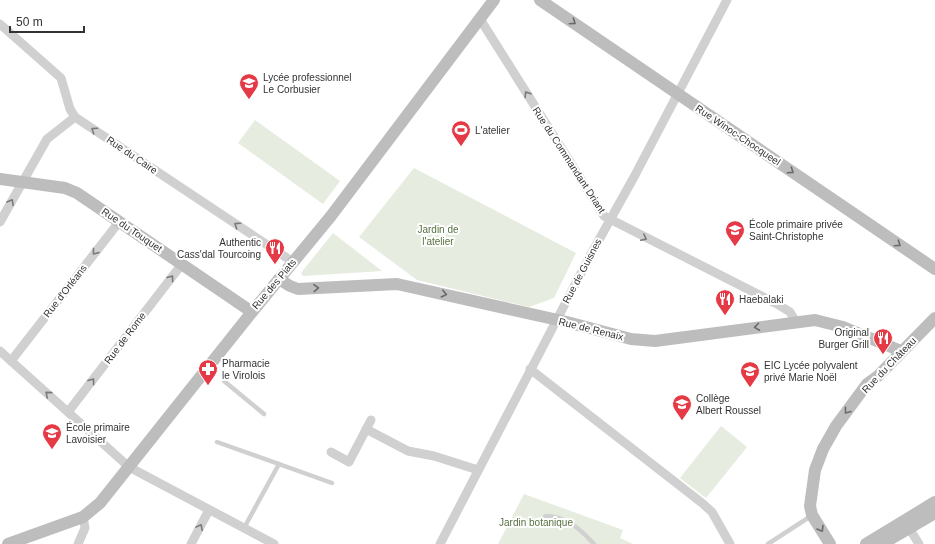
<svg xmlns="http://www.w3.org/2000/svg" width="935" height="544" font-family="Helvetica,sans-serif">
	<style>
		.green { fill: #e6ecdf }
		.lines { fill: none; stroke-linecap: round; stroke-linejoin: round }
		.lane { stroke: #d0d0d0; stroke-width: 4.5 }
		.street { stroke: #d0d0d0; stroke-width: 9 }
		.secondary { stroke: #bdbdbd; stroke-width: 12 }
		.oneway { stroke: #6a6a6a }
		.oneway2 { stroke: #7a7a7a }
		.labels { text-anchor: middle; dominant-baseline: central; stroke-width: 4; stroke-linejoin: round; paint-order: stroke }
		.poi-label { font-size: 10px; fill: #333; stroke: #fff; text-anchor: start }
		.street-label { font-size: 10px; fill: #333; stroke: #fff }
		.park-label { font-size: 10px; fill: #56703f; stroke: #fff }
	</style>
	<rect width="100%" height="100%" fill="#fff"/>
	<g class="green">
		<polygon points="255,120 340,181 323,204 238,143"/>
		<polygon points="414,168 576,253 554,298 529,307 417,280 359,237"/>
		<polygon points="333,233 382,271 303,276 301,273"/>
		<polygon points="721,426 747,447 706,498 680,478"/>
		<polygon points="524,494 623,530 620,538 633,544 498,544"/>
	</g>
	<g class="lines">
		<g class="lane">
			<polyline points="224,381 264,414"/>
			<polyline points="217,442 332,483"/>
			<path d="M535 525 546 516C568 517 580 529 594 544"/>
			<polyline points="244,528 279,464"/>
			<polyline points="768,544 811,516"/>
		</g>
		<g class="street">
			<polyline points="480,19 604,216 777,304 790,312 796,322"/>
			<polyline points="0,24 61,78 70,109 75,117 293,262"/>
			<polyline points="0,222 47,139 75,117"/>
			<polyline points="0,351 129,467 274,544"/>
			<polyline points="11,361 119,222"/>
			<polyline points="530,369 702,503 712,512 730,544"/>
			<polyline points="68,412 182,264"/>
			<polyline points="366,429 408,451 434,456 478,470"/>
			<polyline points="331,452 349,462 371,420"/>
			<polyline points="906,523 919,544"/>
			<polyline points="78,544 85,528 83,517"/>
			<polyline points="191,544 209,510"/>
			<polyline points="440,544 590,256 634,177 727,0"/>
		</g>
		<g class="secondary">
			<polyline points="540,0 935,269"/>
			<polyline points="0,179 65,188 77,193 252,312"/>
			<polyline points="279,279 290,286 298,289 397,284 567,322 631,339 655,341 815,320 843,327 901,351"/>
			<polyline points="8,544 83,517 100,503 252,312 331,216 494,0"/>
			<polyline points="830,544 812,515 810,506 815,470 823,449 836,426 867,384 878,376 935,318"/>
			<polyline points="866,544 935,502"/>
			<polyline points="882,544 935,513"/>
		</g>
	</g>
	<defs><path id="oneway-chevron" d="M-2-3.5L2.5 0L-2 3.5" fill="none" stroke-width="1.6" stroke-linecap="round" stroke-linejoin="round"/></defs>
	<g class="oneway">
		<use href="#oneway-chevron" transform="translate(573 22) rotate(34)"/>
		<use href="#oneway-chevron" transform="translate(791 171) rotate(34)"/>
		<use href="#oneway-chevron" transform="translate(898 244) rotate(34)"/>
		<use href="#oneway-chevron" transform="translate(316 288) rotate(-3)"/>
		<use href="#oneway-chevron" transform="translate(444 294) rotate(13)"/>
		<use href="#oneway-chevron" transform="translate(757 327) rotate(172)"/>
		<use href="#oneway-chevron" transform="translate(847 411) rotate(128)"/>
		<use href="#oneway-chevron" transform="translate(821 529) rotate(59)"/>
	</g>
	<g class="oneway2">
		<use href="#oneway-chevron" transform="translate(527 94) rotate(-122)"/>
		<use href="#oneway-chevron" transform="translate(94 130) rotate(-146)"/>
		<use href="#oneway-chevron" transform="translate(11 202) rotate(-61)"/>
		<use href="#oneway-chevron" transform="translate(237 225) rotate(-146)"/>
		<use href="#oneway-chevron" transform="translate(644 238) rotate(27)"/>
		<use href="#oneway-chevron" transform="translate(95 252) rotate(128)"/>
		<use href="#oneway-chevron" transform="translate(171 278) rotate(-53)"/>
		<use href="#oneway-chevron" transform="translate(92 381) rotate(-53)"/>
		<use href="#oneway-chevron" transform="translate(48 394) rotate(-139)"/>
		<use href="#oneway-chevron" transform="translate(200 527) rotate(-62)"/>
	</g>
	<defs>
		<symbol id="school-pin" viewBox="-11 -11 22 30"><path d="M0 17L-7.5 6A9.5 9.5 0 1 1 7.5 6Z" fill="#e63946" stroke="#fff"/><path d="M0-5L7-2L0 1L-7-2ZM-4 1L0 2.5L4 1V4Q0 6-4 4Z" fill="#fff"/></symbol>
		<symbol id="stadium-pin" viewBox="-11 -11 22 30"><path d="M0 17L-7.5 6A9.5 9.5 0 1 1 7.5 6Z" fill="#e63946" stroke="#fff"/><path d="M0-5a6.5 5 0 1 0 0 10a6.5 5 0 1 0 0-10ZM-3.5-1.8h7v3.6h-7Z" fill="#fff"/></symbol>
		<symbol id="restaurant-pin" viewBox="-11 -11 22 30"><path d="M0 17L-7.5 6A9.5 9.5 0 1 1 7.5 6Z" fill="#e63946" stroke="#fff"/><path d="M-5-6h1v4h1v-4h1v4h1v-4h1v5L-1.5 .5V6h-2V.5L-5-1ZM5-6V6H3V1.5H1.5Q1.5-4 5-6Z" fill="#fff"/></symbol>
		<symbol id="pharmacy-pin" viewBox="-11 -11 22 30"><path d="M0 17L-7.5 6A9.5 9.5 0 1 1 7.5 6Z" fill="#e63946" stroke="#fff"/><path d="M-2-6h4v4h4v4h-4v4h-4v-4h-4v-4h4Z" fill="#fff"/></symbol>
	</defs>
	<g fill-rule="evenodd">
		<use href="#school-pin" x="238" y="72" width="22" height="30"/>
		<use href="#stadium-pin" x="450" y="119" width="22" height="30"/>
		<use href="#school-pin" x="724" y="219" width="22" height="30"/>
		<use href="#restaurant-pin" x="264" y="237" width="22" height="30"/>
		<use href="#restaurant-pin" x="714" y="288" width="22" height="30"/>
		<use href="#restaurant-pin" x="872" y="327" width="22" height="30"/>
		<use href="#pharmacy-pin" x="197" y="358" width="22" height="30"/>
		<use href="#school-pin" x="739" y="360" width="22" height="30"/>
		<use href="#school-pin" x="671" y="393" width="22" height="30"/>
		<use href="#school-pin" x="41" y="422" width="22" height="30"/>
	</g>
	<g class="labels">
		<g class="poi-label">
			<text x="263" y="77">Lycée professionnel<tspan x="263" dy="12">Le Corbusier</tspan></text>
			<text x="475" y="130">L'atelier</text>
			<text x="749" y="224">École primaire privée<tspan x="749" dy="12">Saint-Christophe</tspan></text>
			<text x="261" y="242" text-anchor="end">Authentic<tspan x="261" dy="12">Cass'dal Tourcoing</tspan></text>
			<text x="739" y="299">Haebalaki</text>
			<text x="869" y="332" text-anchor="end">Original<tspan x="869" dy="12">Burger Grill</tspan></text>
			<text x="222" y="363">Pharmacie<tspan x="222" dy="12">le Virolois</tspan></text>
			<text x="764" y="365">EIC Lycée polyvalent<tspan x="764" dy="12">privé Marie Noël</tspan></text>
			<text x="696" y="398">Collège<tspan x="696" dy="12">Albert Roussel</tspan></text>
			<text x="66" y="427">École primaire<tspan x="66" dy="12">Lavoisier</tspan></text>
		</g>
		<g class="street-label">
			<text transform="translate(738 135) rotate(34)">Rue Winoc-Chocqueel</text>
			<text transform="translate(132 155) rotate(34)">Rue du Caire</text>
			<text transform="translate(569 160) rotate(57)">Rue du Commandant Driant</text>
			<text transform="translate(132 230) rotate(34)">Rue du Touquet</text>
			<text transform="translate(582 271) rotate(-62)">Rue de Guisnes</text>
			<text transform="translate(274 284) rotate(-50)">Rue des Piats</text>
			<text transform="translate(65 291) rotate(-52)">Rue d'Orléans</text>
			<text transform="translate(591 329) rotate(14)">Rue de Renaix</text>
			<text transform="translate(125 338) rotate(-53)">Rue de Rome</text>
			<text transform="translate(889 365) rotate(-46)">Rue du Château</text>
		</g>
		<g class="park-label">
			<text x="438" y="229">Jardin de<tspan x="438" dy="12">l'atelier</tspan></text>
			<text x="536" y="522">Jardin botanique</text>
		</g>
	</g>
	<path d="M10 26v6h74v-6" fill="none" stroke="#333333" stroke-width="2"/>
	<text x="16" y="26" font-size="12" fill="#333333" stroke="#ffffff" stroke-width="3" paint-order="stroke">50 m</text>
</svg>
